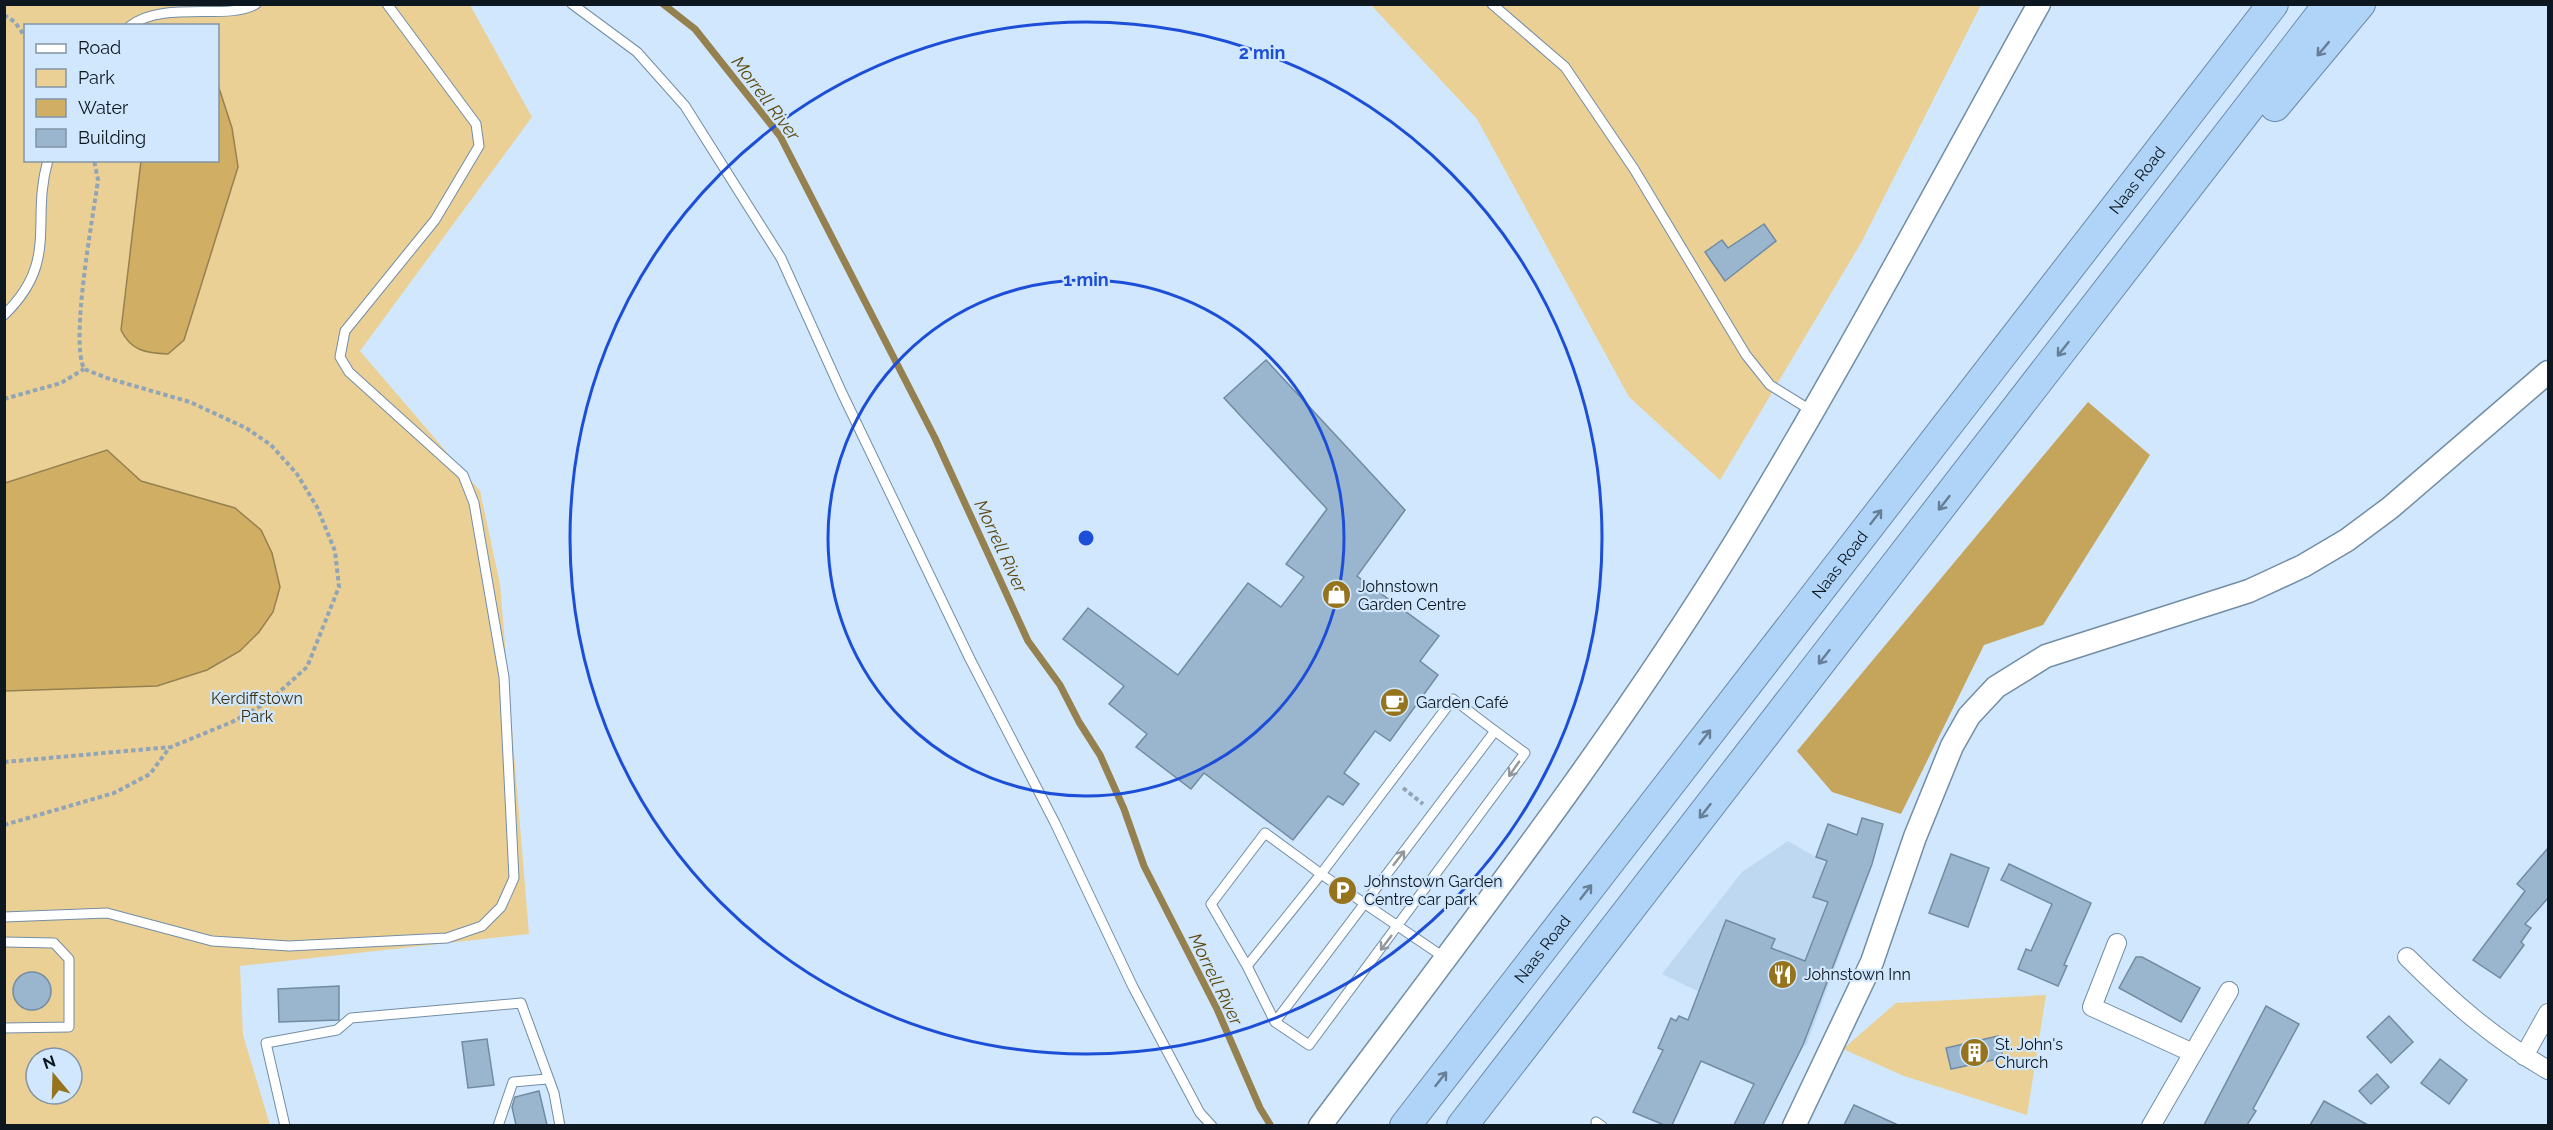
<svg xmlns="http://www.w3.org/2000/svg" width="2553" height="1130" font-family="Raleway,sans-serif">
	<style>
		.built { fill: #bed8f1 }
		.green { fill: #ebd095; fill-rule: evenodd }
		.forest { fill: #c5a55b }
		.water { fill: #d0af65; stroke: #958150; stroke-width: 1.5 }
		.lines { fill: none; stroke-linecap: round; stroke-linejoin: round }
		.stream { stroke: #958150; stroke-width: 7 }
		.building { fill: #9ab6cf; stroke: #718ba3; stroke-width: 1.5 }
		.service-casing { stroke: #738da5; stroke-width: 11 }
		.minor-casing { stroke: #738da5; stroke-width: 20 }
		.tertiary-casing { stroke: #738da5; stroke-width: 25 }
		.trunk-casing { stroke: #6a8baa; stroke-width: 32 }
		.path { stroke: #92a5b7; stroke-width: 4; stroke-dasharray: 4.5 3; stroke-linecap: butt }
		.service { stroke: #fff; stroke-width: 9 }
		.minor { stroke: #fff; stroke-width: 18 }
		.tertiary { stroke: #fff; stroke-width: 22 }
		.trunk { stroke: #b0d4f7; stroke-width: 30 }
		.oneway { stroke: #667f96 }
		.oneway2 { stroke: #92979b }
		.ring { fill: none; stroke: #1d4ed8; stroke-width: 3 }
		.labels { text-anchor: middle; dominant-baseline: central; stroke-width: 4.5; stroke-linejoin: round; paint-order: stroke }
		.street-label { font-size: 16px; fill: #0c1720; stroke: #d0e7fd }
		.poi-label { font-size: 16px; fill: #0c1720; stroke: #d0e7fd; text-anchor: start }
		.park-label { font-size: 16px; fill: #3f3110; stroke: #d0e7fd }
		.water-label { font-size: 18px; font-style: italic; fill: #5e480d; stroke: #d0e7fd }
		.centre { fill: #1d4ed8; stroke: #d0e7fd; stroke-width: 3 }
		.ring-label { font-size: 18px; text-anchor: middle; font-weight: bold; fill: #1d4ed8; stroke: #d0e7fd; stroke-width: 4.5; stroke-linejoin: round; paint-order: stroke }
	</style>
	<rect width="100%" height="100%" fill="#d0e7fd"/>
	<polygon class="built" points="1788,841 1865,886 1806,1046 1746,1022 1714,999 1662,974 1742,872"/>
	<g class="green">
		<path d="M5 5H470L532 117 360 351 480 491 500 584 529 934 240 966 243 1035 270 1125 5 1126ZM26 26H218V160H26ZM36 1058H72V1094H36Z"/>
		<polygon points="1371,5 1981,5 1861,243 1720,480 1629,397 1477,119"/>
		<polygon points="2046,995 2027,1115 1904,1076 1843,1049 1896,1003"/>
	</g>
	<polygon class="forest" points="2088,402 2150,455 2043,625 1984,645 1901,814 1832,792 1797,751"/>
	<g class="water">
		<path d="M218 85 232 128 238 167 184 340 168 354C146 353 131 351 121 330L141 161 218 160Z"/>
		<polygon points="107,450 141,481 235,508 261,530 272,553 280,587 273,612 259,632 240,651 207,670 157,686 5,691 5,483"/>
	</g>
	<g class="lines">
		<polyline class="stream" points="663,4 695,29 780,136 935,438 1028,641 1060,685 1079,722 1100,755 1124,809 1144,866 1217,1009 1260,1108 1271,1126"/>
	</g>
	<g class="building">
		<polygon points="1764,224 1776,241 1725,281 1705,252 1722,240 1728,248"/>
		<polygon points="1266,360 1405,510 1357,576 1439,636 1420,661 1438,675 1390,741 1375,731 1344,773 1359,784 1343,805 1328,796 1293,840 1204,773 1191,789 1136,747 1147,734 1109,704 1124,686 1063,639 1088,608 1178,675 1248,583 1281,607 1304,577 1286,564 1327,509 1224,398"/>
		<polygon points="1862,818 1883,824 1872,864 1803,1045 1763,1125 1734,1125 1754,1084 1701,1061 1672,1125 1664,1125 1633,1112 1663,1050 1658,1048 1671,1018 1676,1021 1679,1016 1688,1020 1726,920 1775,939 1771,948 1805,961 1828,902 1813,897 1827,861 1816,857 1828,824 1857,835"/>
		<polygon points="2548,848 2548,898 2525,924 2531,928 2521,942 2524,945 2500,978 2473,960 2525,891 2517,884"/>
		<polygon points="1951,854 1989,868 1968,927 1929,913"/>
		<polygon points="2009,864 2091,903 2064,965 2067,966 2058,986 2018,969 2026,949 2031,951 2052,904 2001,880"/>
		<polygon points="2136,957 2142,957 2200,988 2181,1022 2119,988"/>
		<circle cx="32" cy="991" r="19"/>
		<polygon points="339,986 339,1020 279,1022 278,989"/>
		<polygon points="2266,1006 2299,1024 2253,1109 2256,1111 2247,1125 2204,1125"/>
		<polygon points="2389,1016 2413,1042 2391,1063 2367,1037"/>
		<polygon points="1998,1036 2003,1058 1951,1069 1946,1048"/>
		<polygon points="487,1039 494,1085 468,1088 462,1042"/>
		<polygon points="2440,1059 2467,1080 2449,1104 2421,1083"/>
		<polygon points="2377,1074 2389,1087 2371,1104 2359,1091"/>
		<polygon points="539,1091 547,1125 516,1125 512,1107 515,1097"/>
		<polygon points="2324,1101 2368,1125 2310,1125"/>
		<polygon points="1854,1105 1898,1125 1844,1125"/>
	</g>
	<g class="lines">
		<defs>
			<g id="service">
				<polyline points="572,4 637,52 685,106 781,258 842,393 970,659 1055,823 1133,987 1200,1113 1212,1126"/>
				<polyline points="1492,4 1565,67 1634,169 1746,355 1770,385 1812,411"/>
				<path d="M130 26C164 0 228 21 256 4"/>
				<path d="M4 315C60 261 30 222 48 160"/>
				<polyline points="4,917 107,913 212,941 289,946 447,938 482,926 501,907 514,878 504,677 474,503 463,475 349,372 340,357 345,331 435,220 479,146 476,124 387,4"/>
				<polyline points="4,942 54,943 69,959 69,1027 4,1028"/>
				<polyline points="1445,958 1321,874 1453,699 1495,731"/>
				<polyline points="1247,966 1211,904 1265,833 1321,874 1247,966 1275,1022 1495,731 1525,753 1309,1045 1275,1022"/>
				<polyline points="1596,1122 1602,1126"/>
				<polyline points="285,1126 266,1043 337,1030 351,1018 521,1003 554,1093 560,1126"/>
				<polyline points="498,1126 513,1082 547,1079"/>
			</g>
			<g id="minor">
				<polyline points="2117,943 2092,1007 2193,1053"/>
				<path d="M2407 957C2451 1001 2494 1039 2548 1070"/>
				<polyline points="2524,1056 2548,1013"/>
				<polyline points="2151,1126 2229,991"/>
			</g>
			<g id="tertiary">
				<path d="M1320 1126C1463 934 1611 745 1736 541 1843 366 1939 184 2039 4"/>
				<polyline points="1794,1126 1872,962 1915,837 1952,746 1969,716 1996,687 2046,656 2249,591 2303,566 2347,540 2390,508 2548,372"/>
			</g>
			<g id="trunk">
				<polyline points="2275,106 2360,4"/>
				<path id="s1" d="M1405 1126 2273 4"/>
				<polyline points="1462,1126 2329,4"/>
			</g>
		</defs>
		<use href="#service" class="service-casing"/>
		<use href="#minor" class="minor-casing"/>
		<use href="#tertiary" class="tertiary-casing"/>
		<use href="#trunk" class="trunk-casing"/>
		<g class="path">
			<polyline points="4,15 15,22 26,38"/>
			<polyline points="4,399 61,383 84,369"/>
			<path d="M4 762 171 747 232 722 268 702 307 667 339 587 335 551 317 507 297 474 271 445 246 428 190 402 107 378 84 369C70 339 93 218 98 180L94 160"/>
			<polyline points="1403,788 1423,804"/>
			<polyline points="4,825 114,793 150,774 170,747"/>
		</g>
		<use href="#service" class="service"/>
		<use href="#minor" class="minor"/>
		<use href="#tertiary" class="tertiary"/>
		<use href="#trunk" class="trunk"/>
	</g>
	<defs><path id="oneway-shaft" d="M-6 0H5M1.5-3L5.5 0L1.5 3" fill="none" stroke-width="1.6" stroke-linecap="round" stroke-linejoin="round" transform="scale(1.5)"/></defs>
	<g class="oneway">
		<use href="#oneway-shaft" transform="translate(2323 49) rotate(130)"/>
		<use href="#oneway-shaft" transform="translate(2063 349) rotate(128)"/>
		<use href="#oneway-shaft" transform="translate(1944 503) rotate(128)"/>
		<use href="#oneway-shaft" transform="translate(1876 517) rotate(-52)"/>
		<use href="#oneway-shaft" transform="translate(1824 657) rotate(128)"/>
		<use href="#oneway-shaft" transform="translate(1705 737) rotate(-52)"/>
		<use href="#oneway-shaft" transform="translate(1705 811) rotate(128)"/>
		<use href="#oneway-shaft" transform="translate(1586 892) rotate(-52)"/>
		<use href="#oneway-shaft" transform="translate(1441 1079) rotate(-52)"/>
	</g>
	<g class="oneway2">
		<use href="#oneway-shaft" transform="translate(1514 769) rotate(125)"/>
		<use href="#oneway-shaft" transform="translate(1399 858) rotate(-52)"/>
		<use href="#oneway-shaft" transform="translate(1386 943) rotate(127)"/>
	</g>
	<g class="ring">
		<circle cx="1086" cy="538" r="258"/>
		<circle cx="1086" cy="538" r="516"/>
	</g>
	<defs>
		<symbol id="shop-disc" viewBox="-11 -11 22 22"><circle r="9.5" fill="#95741d" stroke="#d0e7fd"/><path d="M-5-2.5h2.3a2.7 3.5 0 0 1 5.4 0H5L5.5 6h-11ZM-1.5-2.5h3a1.5 2.3 0 0 0-3 0Z" fill="#fff"/></symbol>
		<symbol id="cafe-disc" viewBox="-11 -11 22 22"><circle r="9.5" fill="#95741d" stroke="#d0e7fd"/><path d="M-5.5-4.5H6V0H3Q3 3.5 0 3.5H-2.5Q-5.5 3.5-5.5 0ZM3-3.2v2h1.7v-2ZM-6 4.5H4V6H-6Z" fill="#fff"/></symbol>
		<symbol id="parking-disc" viewBox="-11 -11 22 22"><circle r="9.5" fill="#95741d" stroke="#d0e7fd"/><path d="M-3.5-5.5H1a3.5 3.5 0 0 1 0 7H-1V5.5H-3.5ZM-1-3.4V-.6H.8a1.4 1.4 0 0 0 0-2.8Z" fill="#fff"/></symbol>
		<symbol id="restaurant-disc" viewBox="-11 -11 22 22"><circle r="9.5" fill="#95741d" stroke="#d0e7fd"/><path d="M-5-6h1v4h1v-4h1v4h1v-4h1v5L-1.5 .5V6h-2V.5L-5-1ZM5-6V6H3V1.5H1.5Q1.5-4 5-6Z" fill="#fff"/></symbol>
		<symbol id="building-disc" viewBox="-11 -11 22 22"><circle r="9.5" fill="#95741d" stroke="#d0e7fd"/><path d="M-4-6H4V6H1V3H-1V6H-4ZM-2.5-4.3h1.7v1.8h-1.7ZM.8-4.3h1.7v1.8H.8ZM-2.5-1h1.7V.8h-1.7ZM.8-1h1.7V.8H.8Z" fill="#fff"/></symbol>
	</defs>
	<g fill-rule="evenodd">
		<use href="#shop-disc" x="1320" y="578" width="33" height="33"/>
		<use href="#cafe-disc" x="1378" y="686" width="33" height="33"/>
		<use href="#parking-disc" x="1326" y="874" width="33" height="33"/>
		<use href="#restaurant-disc" x="1766" y="958" width="33" height="33"/>
		<use href="#building-disc" x="1958" y="1036" width="33" height="33"/>
	</g>
	<g class="labels">
		<g class="street-label">
			<text stroke="none"><textPath href="#s1" startOffset="1196">Naas Road</textPath></text>
			<text stroke="none"><textPath href="#s1" startOffset="710">Naas Road</textPath></text>
			<text stroke="none"><textPath href="#s1" startOffset="224">Naas Road</textPath></text>
		</g>
		<g class="poi-label">
			<text x="1358" y="586">Johnstown<tspan x="1358" dy="18">Garden Centre</tspan></text>
			<text x="1416" y="702">Garden Café</text>
			<text x="1364" y="881">Johnstown Garden<tspan x="1364" dy="18">Centre car park</tspan></text>
			<text x="1804" y="974">Johnstown Inn</text>
			<text x="1995" y="1044">St. John's<tspan x="1995" dy="18">Church</tspan></text>
		</g>
		<g class="park-label">
			<text x="257" y="698">Kerdiffstown<tspan x="257" dy="18">Park</tspan></text>
		</g>
		<g class="water-label">
			<text transform="translate(766 98) rotate(53)">Morrell River</text>
			<text transform="translate(1001 546) rotate(65)">Morrell River</text>
			<text transform="translate(1216 979) rotate(64)">Morrell River</text>
		</g>
	</g>
	<circle cx="1086" cy="538" r="9" class="centre"/>
	<g class="ring-label">
		<text x="1262" y="59">2 min</text>
		<text x="1086" y="286">1 min</text>
	</g>
	<rect width="2553" height="1130" fill="none" stroke="#0c1720" stroke-width="12"/>
	<rect x="24" y="24" width="195" height="138" fill="#d0e7fd" stroke="#8294a5" stroke-width="1.5"/>
	<rect x="36" y="44" width="30" height="9" fill="#ffffff" stroke="#8294a5" stroke-width="1.5"/>
	<text x="78" y="54" font-size="18" fill="#0c1720">Road</text>
	<rect x="36" y="69" width="30" height="18" fill="#ebd095" stroke="#8294a5" stroke-width="1.5"/>
	<text x="78" y="84" font-size="18" fill="#0c1720">Park</text>
	<rect x="36" y="99" width="30" height="18" fill="#d0af65" stroke="#8294a5" stroke-width="1.5"/>
	<text x="78" y="114" font-size="18" fill="#0c1720">Water</text>
	<rect x="36" y="129" width="30" height="18" fill="#9ab6cf" stroke="#8294a5" stroke-width="1.5"/>
	<text x="78" y="144" font-size="18" fill="#0c1720">Building</text>
	<g transform="translate(54 1076) rotate(341)"><circle r="28" fill="#d0e7fd" stroke="#8294a5" stroke-width="1.5"/>
	<path d="M0-4.5L10 22L0 15L-10 22Z" fill="#95741d"/>
	<text y="-9" font-size="16" font-weight="bold" text-anchor="middle" fill="#0c1720">N</text>
	</g>
</svg>
